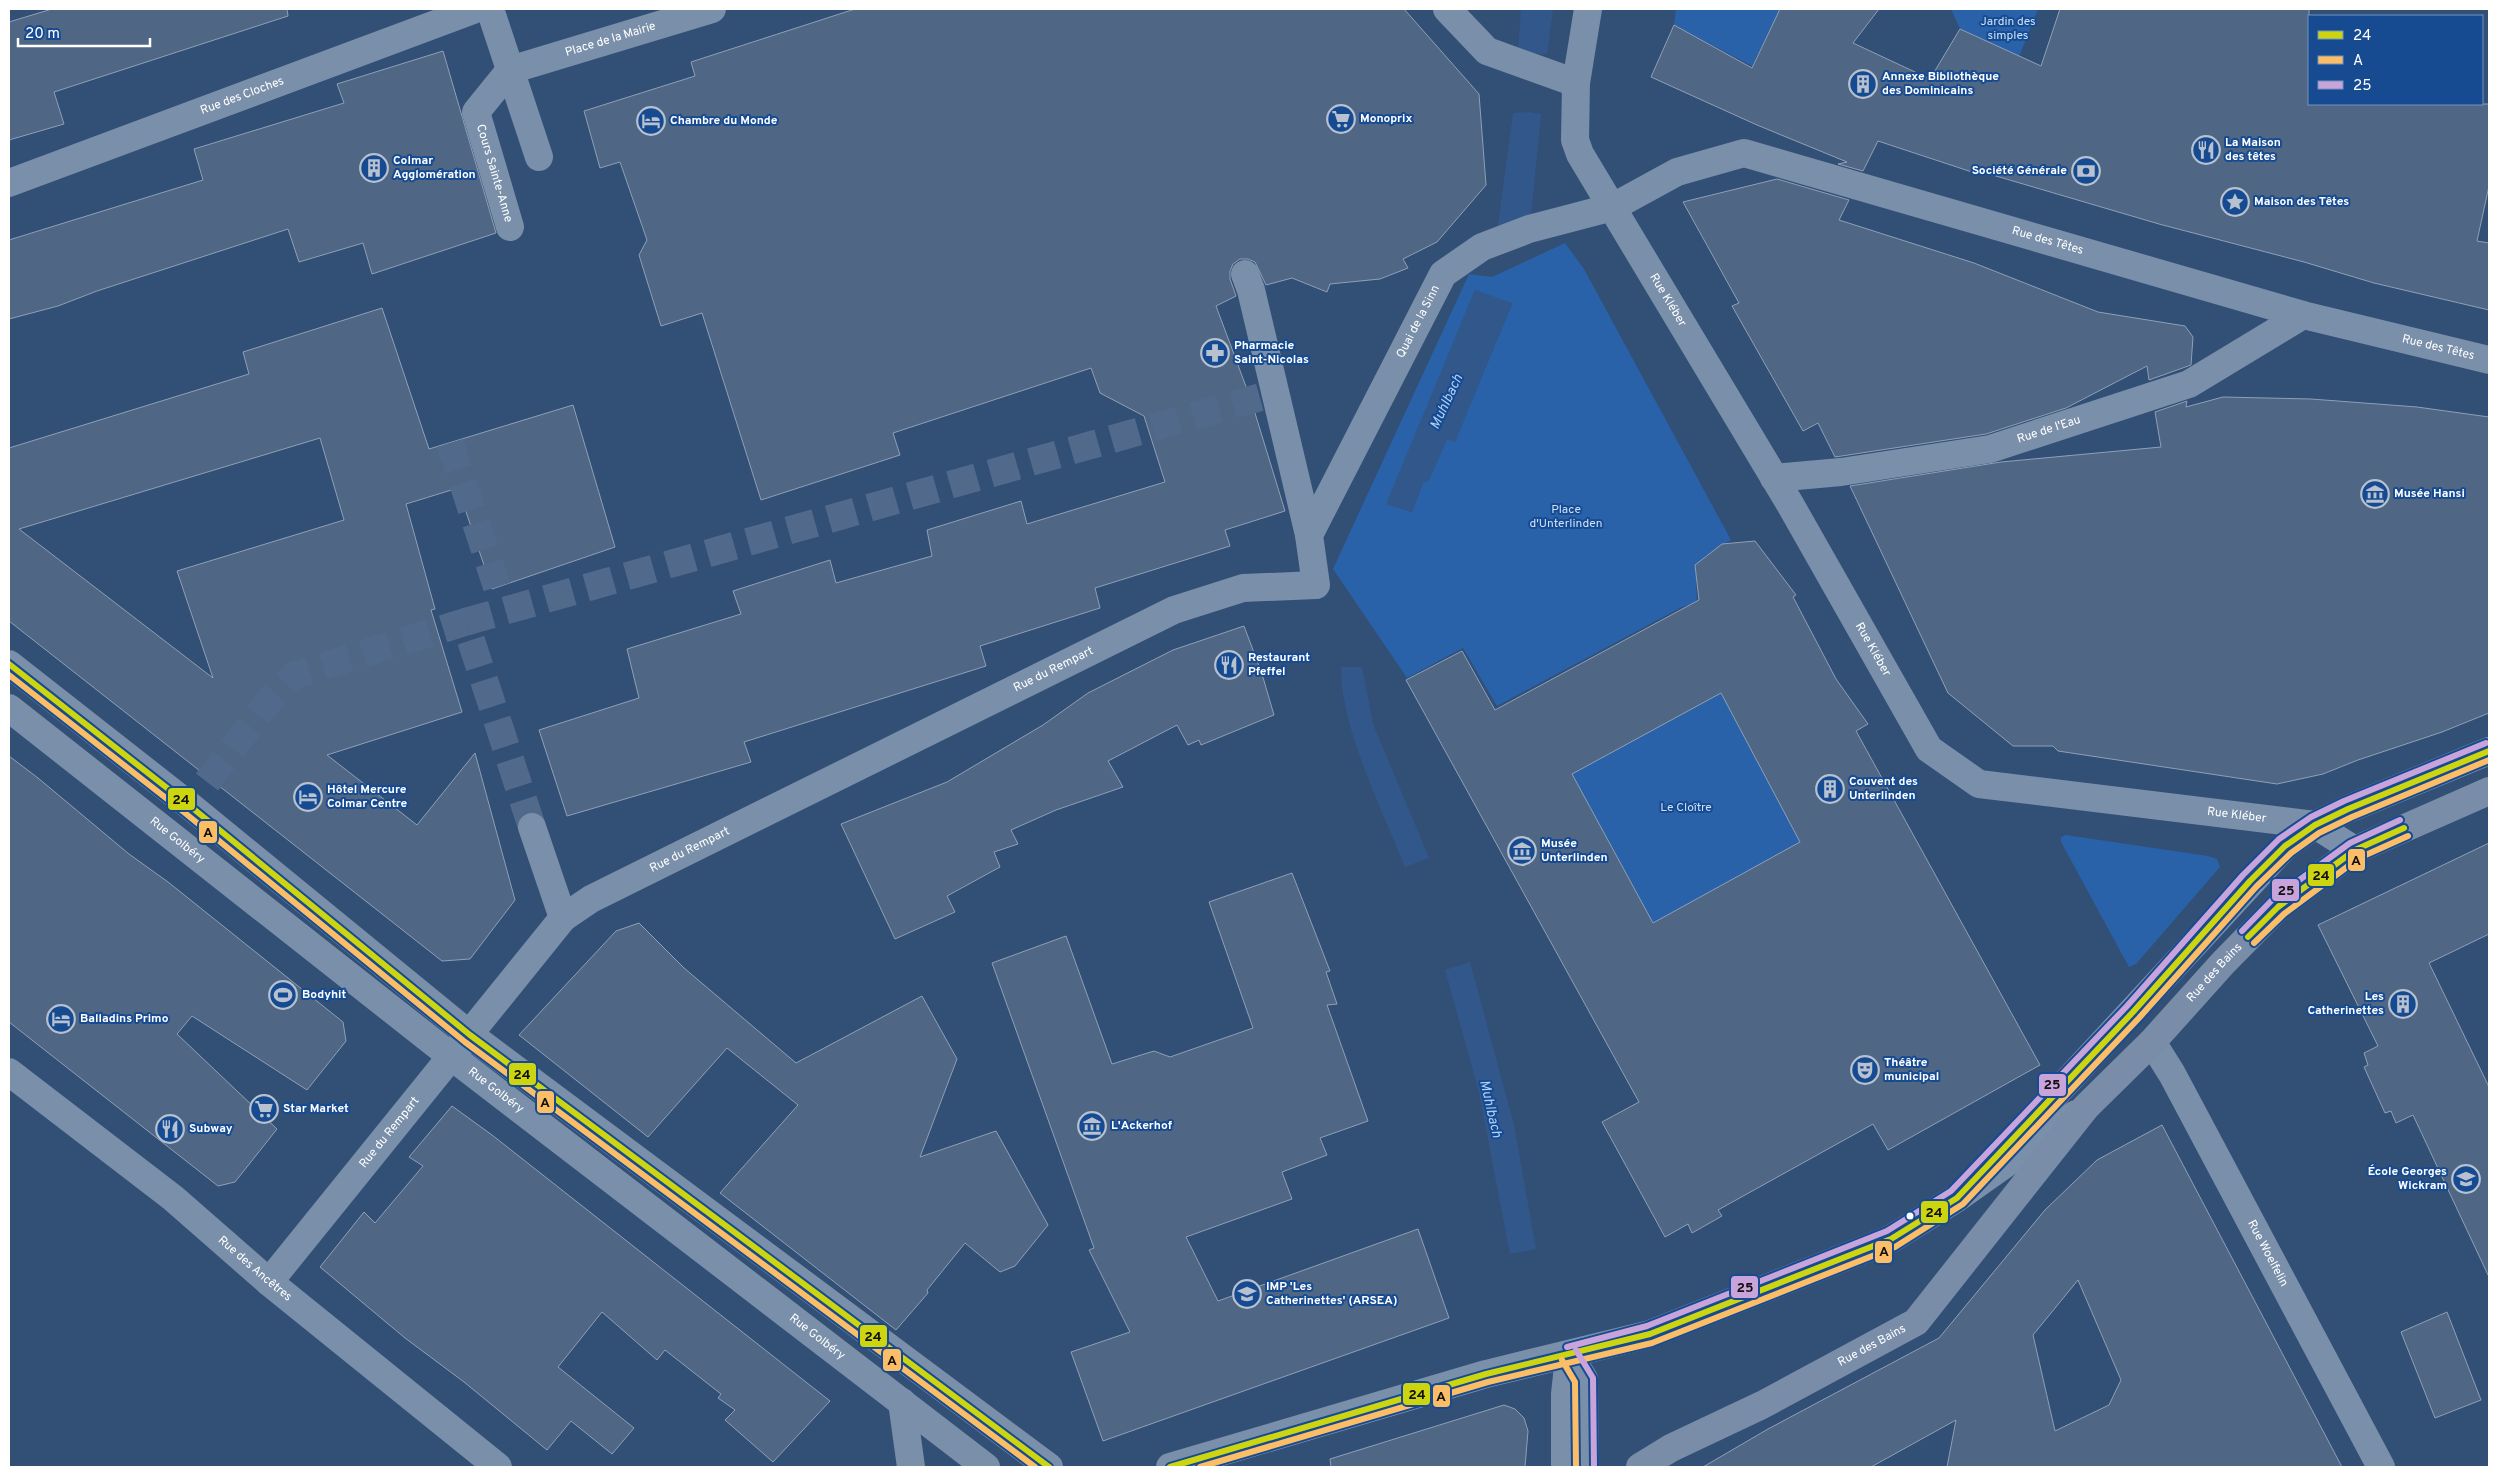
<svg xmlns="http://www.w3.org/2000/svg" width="2498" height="1476" font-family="Overpass,sans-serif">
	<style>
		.green { fill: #2962a8; fill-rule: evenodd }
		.water { fill: #32588b }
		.building { fill: #4f6685; stroke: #8fa0b7; fill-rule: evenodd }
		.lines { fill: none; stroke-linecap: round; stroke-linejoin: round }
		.minor-tunnel { stroke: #51698b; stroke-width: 28; stroke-dasharray: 28 14; stroke-linecap: butt }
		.minor { stroke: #7a8fa9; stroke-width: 28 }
		.major { stroke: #798da8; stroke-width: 28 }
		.bus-1-casing { stroke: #164b92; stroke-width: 10 }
		.bus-2-casing { stroke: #164b92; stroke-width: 10 }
		.bus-3-casing { stroke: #164b92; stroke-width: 10 }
		.bus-1 { stroke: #cdd510; stroke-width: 6 }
		.bus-2 { stroke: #fbbe67; stroke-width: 6 }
		.bus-3 { stroke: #c8a4da; stroke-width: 6 }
		.bus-dot { fill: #fff; stroke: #164b92; stroke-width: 2 }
		.labels { text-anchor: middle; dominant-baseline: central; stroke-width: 4; stroke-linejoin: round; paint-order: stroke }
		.park-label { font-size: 12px; fill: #cbe1fc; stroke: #164b92 }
		.street-label { font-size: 12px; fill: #fff; stroke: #164b92 }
		.poi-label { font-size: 12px; font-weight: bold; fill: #fff; stroke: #164b92; text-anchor: start }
		.water-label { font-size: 14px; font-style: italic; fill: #b0d0f7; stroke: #164b92 }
		.line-badge { stroke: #164b92; stroke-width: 2 }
		.pale-badge-label { font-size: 14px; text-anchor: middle; font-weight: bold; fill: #111 }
	</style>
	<rect width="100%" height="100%" fill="#324f76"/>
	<g class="green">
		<polygon points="1676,9 1780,9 1752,66 1674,25"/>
		<polygon points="1951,9 2038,9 2019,57 1960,29"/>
		<path d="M1565 243 1584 269 1731 540C1694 562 1695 560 1697 603L1682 607 1497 706 1463 648 1407 678 1333 569 1469 274 1492 277ZM1475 290 1512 304 1455 441 1447 439 1429 480 1423 483 1412 512 1387 504Z"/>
		<polygon points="1721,693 1800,842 1653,923 1572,774"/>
		<polygon points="2066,835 2208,856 2217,859 2220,867 2136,964 2129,967 2061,842 2061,837"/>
	</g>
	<g class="water">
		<polygon points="1521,9 1553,9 1547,54 1518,53"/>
		<polygon points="1528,112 1541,114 1530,227 1498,225 1513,113"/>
		<polygon points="1475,290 1512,303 1455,442 1447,439 1429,480 1423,483 1412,512 1386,504"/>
		<path d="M1341 667H1362L1373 724 1429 858 1405 867C1383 811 1340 726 1341 667Z"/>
		<polygon points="1470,962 1514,1125 1536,1249 1510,1254 1479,1092 1445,970"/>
	</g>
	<g class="building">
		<polygon points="52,9 287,9 288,16 54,92 64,124 9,140 9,22"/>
		<polygon points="855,9 1404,9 1479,94 1486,185 1437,242 1403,259 1408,268 1380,279 1330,284 1327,292 1292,278 1266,285 1255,262 1248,259 1240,259 1233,264 1230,271 1230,279 1236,296 1216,306 1251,400 1285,511 1225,530 1230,546 1095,588 1100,608 980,646 986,666 744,742 751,762 567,816 539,730 639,698 627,649 741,614 733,591 830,560 836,583 932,556 927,530 1021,501 1027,524 1165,482 1144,416 1100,393 1091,368 893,433 900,455 761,500 702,313 661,326 639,255 647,240 620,162 600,168 584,111 695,76 691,62"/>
		<polygon points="1780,9 1879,9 1853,43 1930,79 1960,29 2041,66 2060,9 2309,9 2309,104 2489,104 2489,186 2477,241 2489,243 2489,310 2374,283 2304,262 2159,224 1979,171 1978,174 1878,141 1863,171 1838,164 1847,162 1757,125 1651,77 1674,25 1752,68"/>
		<polygon points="443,51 496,233 372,274 363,243 299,262 288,229 97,291 58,306 9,319 9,240 203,180 194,149 344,103 337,84"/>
		<polygon points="1777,179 1849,200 1839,220 1974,263 2098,312 2185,326 2193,337 2191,365 2149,380 2147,366 2066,408 1986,434 1835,457 1818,423 1803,431 1732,306 1739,303 1683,202"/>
		<path d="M382 308 429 449 573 405 615 547 492 589 458 488 406 504 435 609 431 610 462 712 327 755 417 825 475 753 515 900 470 959 442 961 9 621V448L249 374 243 352ZM320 438 344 520 177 571 213 678 19 529Z"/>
		<polygon points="2223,397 2311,399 2417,407 2489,417 2489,713 2442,732 2358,760 2323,774 2277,784 2058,751 2053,746 2013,746 1948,693 1850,486 2001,462 2161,447 2155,412 2187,401 2186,407"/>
		<path d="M1755 541 1796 595 1793 597 1836 679 1868 724 1856 731 2040 1065 1888 1150 1873 1124 1718 1210 1722 1216 1692 1233 1688 1224 1665 1237 1602 1122 1639 1102 1406 680 1462 651 1495 710 1699 600 1695 565 1722 544ZM1721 693 1800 842 1653 923 1572 774Z"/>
		<polygon points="1244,626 1262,674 1274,715 1201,745 1199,740 1188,745 1177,725 1108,761 1123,787 1056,810 1011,830 1018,844 994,852 1000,867 947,896 955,912 895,939 841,824 947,782 1043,725 1088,693 1173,650"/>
		<polygon points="9,756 38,778 129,854 168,882 343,1022 346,1041 307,1090 192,1016 177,1034 277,1129 235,1182 218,1186 9,1022"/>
		<polygon points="2489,843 2489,934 2429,963 2489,1087 2489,1277 2413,1115 2396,1123 2391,1111 2385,1113 2364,1067 2368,1065 2364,1053 2378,1046 2318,925"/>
		<polygon points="1292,873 1330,971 1326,972 1337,1004 1327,1005 1368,1121 1320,1138 1327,1155 1282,1172 1292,1199 1186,1237 1218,1301 1418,1229 1449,1318 1103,1441 1071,1352 1130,1332 1089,1250 1094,1248 992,963 1066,936 1112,1064 1154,1051 1170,1057 1253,1028 1209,902"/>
		<polygon points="639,923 684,968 796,1063 922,996 957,1059 920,1157 996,1131 1048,1225 1015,1266 1000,1272 965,1243 927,1290 928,1293 896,1330 720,1193 798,1105 727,1048 648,1137 519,1035 616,931"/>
		<polygon points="452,1106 492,1135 830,1401 773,1462 725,1420 735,1410 718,1398 721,1394 665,1350 657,1360 602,1312 558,1367 634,1428 612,1454 571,1421 547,1450 464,1382 405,1338 320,1267 364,1212 375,1223 423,1166 409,1157"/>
		<path d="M2162 1125 2342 1467H1947L1956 1420 1871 1467H1703L1768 1429 1939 1338 2045 1210 2097 1160ZM2078 1280 2121 1380 2109 1405 2055 1431 2033 1335Z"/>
		<polygon points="2447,1312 2481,1400 2435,1418 2401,1332"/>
		<polygon points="1504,1405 1515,1409 1524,1418 1528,1431 1525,1467 1331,1467 1330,1459"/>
	</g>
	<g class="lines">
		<g class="minor-tunnel">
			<polyline points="450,443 497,587"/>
			<polyline points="465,622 1275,393"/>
			<polyline points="207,782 272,697 295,675 465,622 532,827"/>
		</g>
		<g class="minor">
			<polyline points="490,9 539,157"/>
			<path id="s1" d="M1447 9 1487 51 1576 83 1575 140 1580 154 1790 504 1929 749 1979 784 2315 825 2355 850"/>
			<path id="s2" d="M510 70 712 9"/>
			<path id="s3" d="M510 70 476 112 510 227"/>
			<polyline points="1576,83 1588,9"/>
			<path id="s4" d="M9 183 476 9"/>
			<polyline points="1245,274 1251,290 1309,535"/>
			<path id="s5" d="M1774 478 1841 472 1990 449 2189 384 2303 315"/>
			<polyline points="9,664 190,806 470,1035 1049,1467"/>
			<path id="s6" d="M9 708 452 1057 986 1467"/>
			<polyline points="532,827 563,918"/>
			<path id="s7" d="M2152 1042 2172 1074 2381 1467"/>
			<path id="s8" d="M9 1072 173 1198 269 1282 498 1467"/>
			<polyline points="2000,1154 2285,846 2315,825 2348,809 2489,751"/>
			<path id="s9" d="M269 1282 563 918 591 899 1174 610 1243 588 1316 585 1309 535 1443 274 1482 247 1529 229 1613 207 1677 172 1744 153 2303 315 2489 360"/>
			<polyline points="1569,1355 1584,1379 1585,1467"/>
			<polyline points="902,1402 911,1467"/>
			<polyline points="1170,1467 1486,1374 1650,1334 1891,1239 1957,1198 2076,1114"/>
			<polyline points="1565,1467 1565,1394 1569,1357"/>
		</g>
		<path class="major" id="s10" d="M1640 1467 1671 1448 1762 1405 1916 1322 2086 1107 2152 1042 2223 963 2278 907 2355 850 2489 791"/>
		<defs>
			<g id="bus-1">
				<polyline points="9,664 190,806 470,1035 1049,1467"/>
				<polyline points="2248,937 2278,907 2355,850 2404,828"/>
				<polyline points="1170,1467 1486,1374 1650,1334 1891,1239 1957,1198 2133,1012 2250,881 2285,846 2315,825 2348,809 2489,751"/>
			</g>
			<g id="bus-2">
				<polyline points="9,675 185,813 465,1042 1035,1467"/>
				<polyline points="2254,943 2284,914 2359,858 2408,836"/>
				<polyline points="1562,1360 1575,1382 1576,1467"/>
				<polyline points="1200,1467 1488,1382 1652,1343 1895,1247 1963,1204 2139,1018 2256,887 2291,853 2319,833 2352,817 2489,760"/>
			</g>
			<g id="bus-3">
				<polyline points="2242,931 2272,900 2350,843 2400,820"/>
				<polyline points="1567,1347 1647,1326 1887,1231 1951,1191 2127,1006 2243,875 2279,839 2311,817 2344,801 2486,743"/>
				<polyline points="1576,1350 1593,1378 1594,1467"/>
			</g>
		</defs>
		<use href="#bus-1" class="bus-1-casing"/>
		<use href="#bus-2" class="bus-2-casing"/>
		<use href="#bus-3" class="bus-3-casing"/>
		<use href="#bus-1" class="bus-1"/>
		<use href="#bus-2" class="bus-2"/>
		<use href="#bus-3" class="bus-3"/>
	</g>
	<defs>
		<symbol id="building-ring" viewBox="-11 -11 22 22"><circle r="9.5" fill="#164b92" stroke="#b7c1cf" stroke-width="1.5"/><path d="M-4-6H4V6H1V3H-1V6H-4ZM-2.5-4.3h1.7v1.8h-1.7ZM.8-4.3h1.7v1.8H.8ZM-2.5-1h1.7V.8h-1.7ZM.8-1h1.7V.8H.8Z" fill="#b7c1cf"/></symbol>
		<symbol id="supermarket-ring" viewBox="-11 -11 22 22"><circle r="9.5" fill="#164b92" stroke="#b7c1cf" stroke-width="1.5"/><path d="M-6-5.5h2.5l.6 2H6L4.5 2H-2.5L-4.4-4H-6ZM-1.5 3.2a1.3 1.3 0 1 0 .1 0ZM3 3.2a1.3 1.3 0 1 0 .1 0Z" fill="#b7c1cf"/></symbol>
		<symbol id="hotel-ring" viewBox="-11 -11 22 22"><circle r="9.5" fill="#164b92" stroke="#b7c1cf" stroke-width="1.5"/><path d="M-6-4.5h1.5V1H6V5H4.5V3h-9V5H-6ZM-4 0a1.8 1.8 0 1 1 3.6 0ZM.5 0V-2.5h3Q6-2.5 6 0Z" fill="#b7c1cf"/></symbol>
		<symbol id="restaurant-ring" viewBox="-11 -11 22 22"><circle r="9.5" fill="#164b92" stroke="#b7c1cf" stroke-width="1.5"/><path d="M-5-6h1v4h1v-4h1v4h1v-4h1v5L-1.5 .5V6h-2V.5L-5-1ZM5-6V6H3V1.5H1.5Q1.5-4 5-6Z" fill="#b7c1cf"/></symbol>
		<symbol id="bank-ring" viewBox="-11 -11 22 22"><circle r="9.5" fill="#164b92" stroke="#b7c1cf" stroke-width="1.5"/><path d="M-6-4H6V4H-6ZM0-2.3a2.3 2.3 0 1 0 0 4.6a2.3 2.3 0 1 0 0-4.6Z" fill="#b7c1cf"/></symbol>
		<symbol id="sight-ring" viewBox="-11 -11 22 22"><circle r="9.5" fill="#164b92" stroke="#b7c1cf" stroke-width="1.5"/><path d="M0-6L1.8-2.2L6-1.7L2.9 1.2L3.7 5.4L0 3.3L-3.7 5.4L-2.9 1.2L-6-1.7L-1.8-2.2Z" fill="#b7c1cf"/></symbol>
		<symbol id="pharmacy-ring" viewBox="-11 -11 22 22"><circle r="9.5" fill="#164b92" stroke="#b7c1cf" stroke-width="1.5"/><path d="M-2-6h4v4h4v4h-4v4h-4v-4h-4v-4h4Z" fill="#b7c1cf"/></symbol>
		<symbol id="museum-ring" viewBox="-11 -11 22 22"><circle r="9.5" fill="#164b92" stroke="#b7c1cf" stroke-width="1.5"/><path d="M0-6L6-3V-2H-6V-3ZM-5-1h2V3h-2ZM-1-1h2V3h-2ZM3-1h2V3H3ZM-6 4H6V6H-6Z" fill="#b7c1cf"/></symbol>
		<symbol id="stadium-ring" viewBox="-11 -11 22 22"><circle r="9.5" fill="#164b92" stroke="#b7c1cf" stroke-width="1.5"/><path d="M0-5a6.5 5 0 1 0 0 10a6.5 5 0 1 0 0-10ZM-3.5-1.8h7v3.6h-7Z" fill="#b7c1cf"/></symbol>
		<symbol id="theatre-ring" viewBox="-11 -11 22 22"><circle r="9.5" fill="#164b92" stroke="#b7c1cf" stroke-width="1.5"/><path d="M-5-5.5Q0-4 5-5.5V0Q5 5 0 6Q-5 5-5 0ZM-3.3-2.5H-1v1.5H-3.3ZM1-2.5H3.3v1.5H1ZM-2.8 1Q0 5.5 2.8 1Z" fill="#b7c1cf"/></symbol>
		<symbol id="school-ring" viewBox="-11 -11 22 22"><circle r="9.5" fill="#164b92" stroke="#b7c1cf" stroke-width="1.5"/><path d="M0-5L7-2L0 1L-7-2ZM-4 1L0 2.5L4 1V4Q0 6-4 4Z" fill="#b7c1cf"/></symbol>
	</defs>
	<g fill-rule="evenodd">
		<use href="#building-ring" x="1847" y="68" width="32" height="32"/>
		<use href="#supermarket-ring" x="1325" y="103" width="32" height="32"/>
		<use href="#hotel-ring" x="635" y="105" width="32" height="32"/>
		<use href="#restaurant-ring" x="2190" y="134" width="32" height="32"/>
		<use href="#building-ring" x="358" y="152" width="32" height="32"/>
		<use href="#bank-ring" x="2070" y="155" width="32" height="32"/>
		<use href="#sight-ring" x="2219" y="186" width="32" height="32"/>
		<use href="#pharmacy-ring" x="1199" y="337" width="32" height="32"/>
		<use href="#museum-ring" x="2359" y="478" width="32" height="32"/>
		<use href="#restaurant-ring" x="1213" y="649" width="32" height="32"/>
		<use href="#building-ring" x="1814" y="773" width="32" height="32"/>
		<use href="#hotel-ring" x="292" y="781" width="32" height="32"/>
		<use href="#museum-ring" x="1506" y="835" width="32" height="32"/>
		<use href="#stadium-ring" x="267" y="979" width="32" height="32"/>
		<use href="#building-ring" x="2387" y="988" width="32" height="32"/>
		<use href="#hotel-ring" x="45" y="1003" width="32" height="32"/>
		<use href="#theatre-ring" x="1849" y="1054" width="32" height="32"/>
		<use href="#supermarket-ring" x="248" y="1093" width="32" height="32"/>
		<use href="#museum-ring" x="1076" y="1110" width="32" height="32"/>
		<use href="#restaurant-ring" x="154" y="1113" width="32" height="32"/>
		<use href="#school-ring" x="2450" y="1163" width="32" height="32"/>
		<use href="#school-ring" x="1231" y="1278" width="32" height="32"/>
	</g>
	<circle class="bus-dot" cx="1910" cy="1216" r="4.5"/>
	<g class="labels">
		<g class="park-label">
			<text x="2008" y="22">Jardin des<tspan x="2008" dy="14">simples</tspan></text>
			<text x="1566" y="510">Place<tspan x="1566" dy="14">d'Unterlinden</tspan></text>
			<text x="1686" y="808">Le Cloître</text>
		</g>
		<g class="street-label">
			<text stroke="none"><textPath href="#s2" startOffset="105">Place de la Mairie</textPath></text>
			<text stroke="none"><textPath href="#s4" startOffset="249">Rue des Cloches</textPath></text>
			<text stroke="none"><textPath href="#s3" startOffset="118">Cours Sainte-Anne</textPath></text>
			<text stroke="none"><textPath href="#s9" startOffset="2285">Rue des Têtes</textPath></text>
			<text stroke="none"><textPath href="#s1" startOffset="395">Rue Kléber</textPath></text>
			<text stroke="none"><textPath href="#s9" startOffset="1588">Quai de la Sinn</textPath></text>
			<text stroke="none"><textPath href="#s9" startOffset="2690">Rue des Têtes</textPath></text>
			<text stroke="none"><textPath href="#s5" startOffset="280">Rue de l'Eau</textPath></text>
			<text stroke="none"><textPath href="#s1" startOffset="800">Rue Kléber</textPath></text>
			<text stroke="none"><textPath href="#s9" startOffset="1018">Rue du Rempart</textPath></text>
			<text stroke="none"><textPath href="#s1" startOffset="1235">Rue Kléber</textPath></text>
			<text stroke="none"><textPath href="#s6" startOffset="214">Rue Golbéry</textPath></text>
			<text stroke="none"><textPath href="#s9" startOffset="612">Rue du Rempart</textPath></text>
			<text stroke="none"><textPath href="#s10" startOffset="772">Rue des Bains</textPath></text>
			<text stroke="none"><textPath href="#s6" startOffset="619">Rue Golbéry</textPath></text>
			<text stroke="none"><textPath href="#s9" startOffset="192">Rue du Rempart</textPath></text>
			<text stroke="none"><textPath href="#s7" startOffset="241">Rue Woelfelin</textPath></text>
			<text stroke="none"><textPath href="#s8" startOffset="315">Rue des Ancêtres</textPath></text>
			<text stroke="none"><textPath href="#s6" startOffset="1024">Rue Golbéry</textPath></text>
			<text stroke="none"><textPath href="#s10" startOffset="262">Rue des Bains</textPath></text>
		</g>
		<g class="poi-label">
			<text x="1882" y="77">Annexe Bibliothèque<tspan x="1882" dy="14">des Dominicains</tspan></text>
			<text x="1360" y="119">Monoprix</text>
			<text x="670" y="121">Chambre du Monde</text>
			<text x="2225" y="143">La Maison<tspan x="2225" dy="14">des têtes</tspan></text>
			<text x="393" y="161">Colmar<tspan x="393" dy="14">Agglomération</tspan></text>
			<text x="2067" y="171" text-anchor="end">Société Générale</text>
			<text x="2254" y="202">Maison des Têtes</text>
			<text x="1234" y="346">Pharmacie<tspan x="1234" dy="14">Saint-Nicolas</tspan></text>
			<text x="2394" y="494">Musée Hansi</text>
			<text x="1248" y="658">Restaurant<tspan x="1248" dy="14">Pfeffel</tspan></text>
			<text x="1849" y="782">Couvent des<tspan x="1849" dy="14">Unterlinden</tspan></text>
			<text x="327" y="790">Hôtel Mercure<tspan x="327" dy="14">Colmar Centre</tspan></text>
			<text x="1541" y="844">Musée<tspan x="1541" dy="14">Unterlinden</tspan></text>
			<text x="302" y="995">Bodyhit</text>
			<text x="2384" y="997" text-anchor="end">Les<tspan x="2384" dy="14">Catherinettes</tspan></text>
			<text x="80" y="1019">Balladins Primo</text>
			<text x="1884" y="1063">Théâtre<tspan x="1884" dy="14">municipal</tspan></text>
			<text x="283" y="1109">Star Market</text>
			<text x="1111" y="1126">L'Ackerhof</text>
			<text x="189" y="1129">Subway</text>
			<text x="2447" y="1172" text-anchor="end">École Georges<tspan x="2447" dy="14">Wickram</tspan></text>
			<text x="1266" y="1287">IMP 'Les<tspan x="1266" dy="14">Catherinettes' (ARSEA)</tspan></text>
		</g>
		<g class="water-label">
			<text transform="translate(1447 402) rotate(-65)">Muhlbach</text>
			<text transform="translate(1490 1109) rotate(77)">Muhlbach</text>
		</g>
	</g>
	<g class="line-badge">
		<rect x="167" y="787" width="29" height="24" rx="5" fill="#cdd510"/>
		<rect x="198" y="820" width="20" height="24" rx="5" fill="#fbbe67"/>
		<rect x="2347" y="848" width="19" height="24" rx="5" fill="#fbbe67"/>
		<rect x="2307" y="863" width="28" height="24" rx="5" fill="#cdd510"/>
		<rect x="2271" y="878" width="29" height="24" rx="5" fill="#c8a4da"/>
		<rect x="508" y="1062" width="29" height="24" rx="5" fill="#cdd510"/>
		<rect x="2038" y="1073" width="29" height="24" rx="5" fill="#c8a4da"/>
		<rect x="536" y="1090" width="19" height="24" rx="5" fill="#fbbe67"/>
		<rect x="1920" y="1200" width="29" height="24" rx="5" fill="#cdd510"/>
		<rect x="1874" y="1240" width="19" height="24" rx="5" fill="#fbbe67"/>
		<rect x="1730" y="1275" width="29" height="24" rx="5" fill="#c8a4da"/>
		<rect x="859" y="1324" width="29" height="24" rx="5" fill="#cdd510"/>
		<rect x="882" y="1348" width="20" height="24" rx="5" fill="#fbbe67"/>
		<rect x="1402" y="1382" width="29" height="24" rx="5" fill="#cdd510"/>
		<rect x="1432" y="1384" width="19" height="24" rx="5" fill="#fbbe67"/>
	</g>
	<g class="pale-badge-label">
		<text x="181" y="804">24</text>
		<text x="208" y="837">A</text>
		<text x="2356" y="865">A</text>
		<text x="2321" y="880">24</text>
		<text x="2286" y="895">25</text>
		<text x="522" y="1079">24</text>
		<text x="2052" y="1089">25</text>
		<text x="545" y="1107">A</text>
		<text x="1934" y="1217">24</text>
		<text x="1884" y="1256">A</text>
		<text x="1745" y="1292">25</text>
		<text x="873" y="1341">24</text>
		<text x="892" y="1365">A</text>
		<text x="1417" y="1399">24</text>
		<text x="1441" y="1401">A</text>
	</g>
	<rect width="2498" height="1476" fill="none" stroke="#ffffff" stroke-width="20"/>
	<rect x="2308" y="15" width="175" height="90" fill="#164b92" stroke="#7393be"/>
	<rect x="2318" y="31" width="25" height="8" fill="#cdd510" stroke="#7393be"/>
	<text x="2353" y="40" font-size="15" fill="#ffffff">24</text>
	<rect x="2318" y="56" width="25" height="8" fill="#fbbe67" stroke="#7393be"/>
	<text x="2353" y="65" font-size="15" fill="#ffffff">A</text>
	<rect x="2318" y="81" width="25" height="8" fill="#c8a4da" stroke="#7393be"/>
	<text x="2353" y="90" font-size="15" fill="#ffffff">25</text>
	<path d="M18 38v8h132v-8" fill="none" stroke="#ffffff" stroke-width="2.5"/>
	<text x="25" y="38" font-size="15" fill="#ffffff" stroke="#164b92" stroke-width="4" paint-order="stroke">20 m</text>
</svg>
